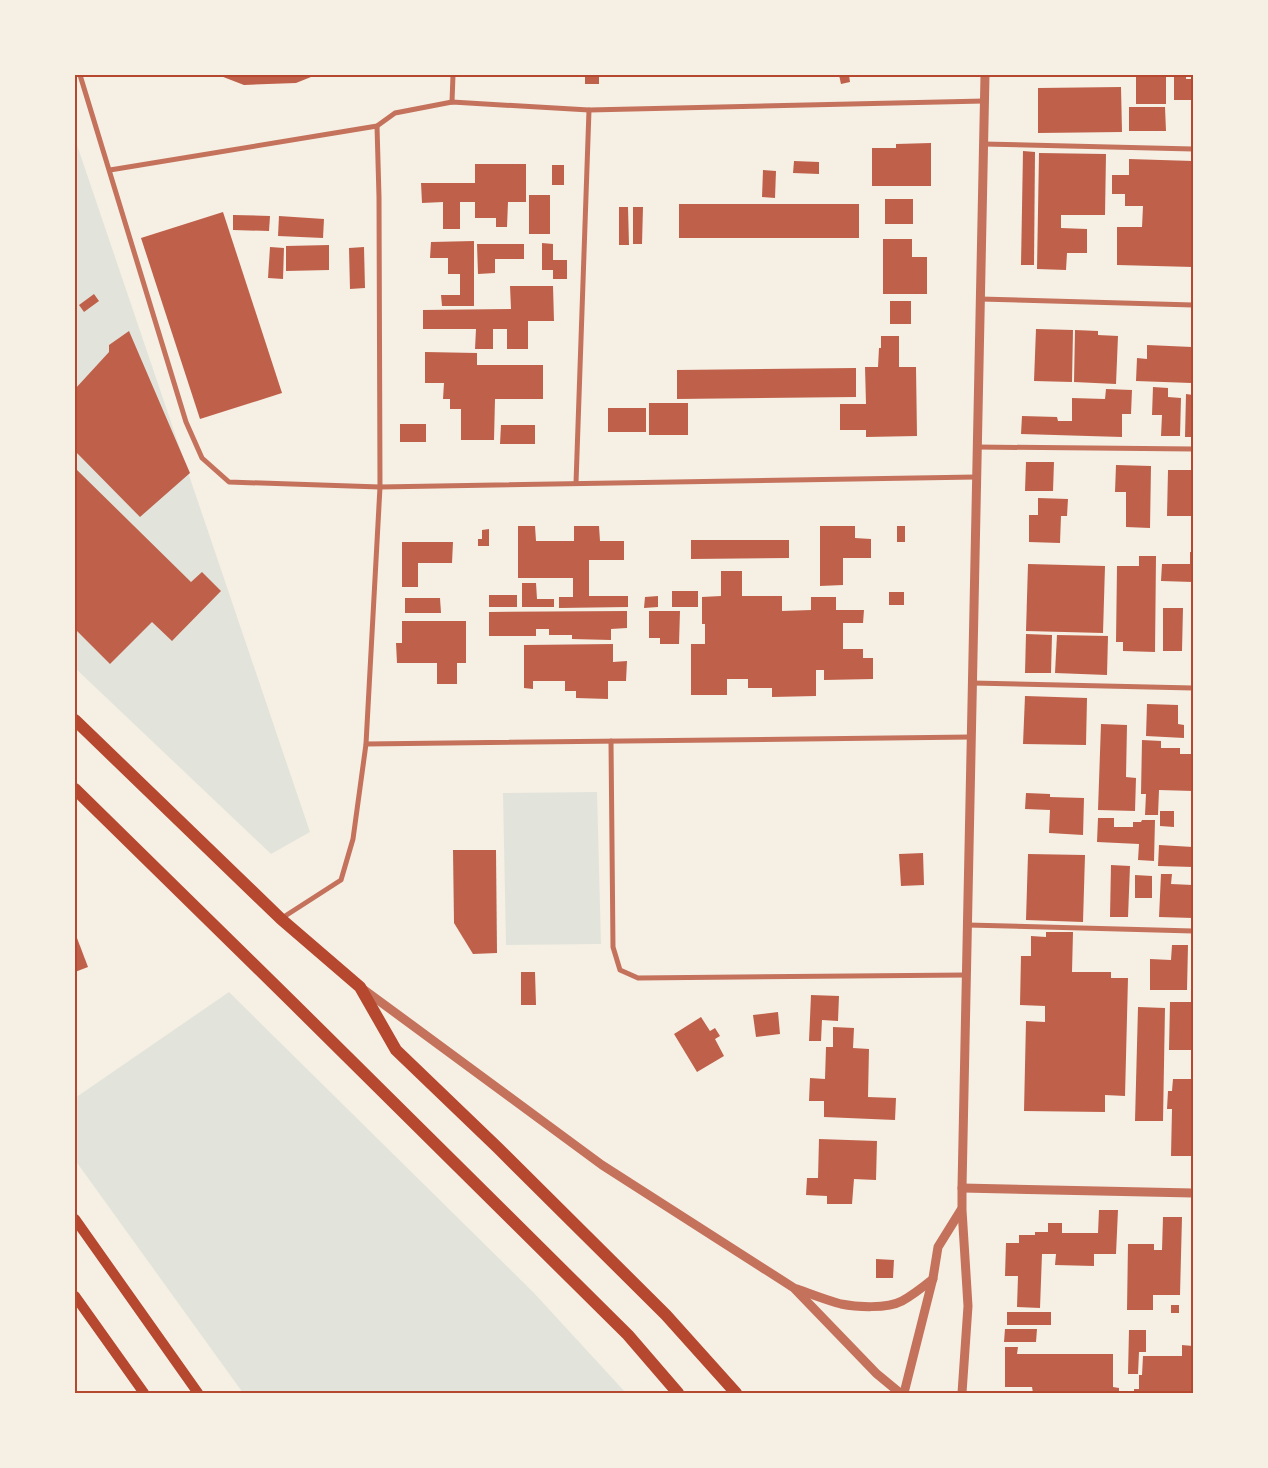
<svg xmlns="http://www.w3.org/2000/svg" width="1268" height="1468" font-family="'Titillium Web',sans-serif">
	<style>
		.green { fill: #e2e4dc }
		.building { fill: #bf614a }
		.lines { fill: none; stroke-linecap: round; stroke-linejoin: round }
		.minor { stroke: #c5725c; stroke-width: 5 }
		.tertiary { stroke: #c5725c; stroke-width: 9 }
		.secondary { stroke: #b5482f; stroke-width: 10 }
		.primary { stroke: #b5482f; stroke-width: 12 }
		.neatline { fill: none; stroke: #b5482f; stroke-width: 2 }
	</style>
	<rect width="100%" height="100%" fill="#f6efe4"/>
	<g class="green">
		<polygon points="75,139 310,832 271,854 75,668"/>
		<polygon points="597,792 601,944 506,945 503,793"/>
		<polygon points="229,992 534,1293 626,1393 243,1393 75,1160 75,1098"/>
	</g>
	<g class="building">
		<polygon points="218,75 316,75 296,83 244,85"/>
		<rect x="585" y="75" width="14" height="9"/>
		<polygon points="839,75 849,75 850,82 841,84"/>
		<rect x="1136" y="75" width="30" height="29"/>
		<polygon points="1174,75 1186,75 1186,79 1193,79 1193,100 1174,100"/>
		<polygon points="1121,87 1122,132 1038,133 1038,88"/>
		<polygon points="1129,107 1165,107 1166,131 1129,131"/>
		<polygon points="931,143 931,186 872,186 872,148 896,148 896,144"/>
		<polygon points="1023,151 1035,152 1034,265 1021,265"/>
		<polygon points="1039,153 1106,154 1105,215 1061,215 1061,228 1087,229 1087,253 1067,253 1066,270 1037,269"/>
		<polygon points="1129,159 1193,161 1193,267 1117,265 1117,227 1142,227 1143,206 1125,206 1125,194 1112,194 1112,175 1129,175"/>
		<polygon points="794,161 819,162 819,174 793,173"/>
		<polygon points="475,164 526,164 526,202 508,202 507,227 496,227 496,218 475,218 475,202 460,202 460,229 443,229 443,202 422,203 421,183 475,183"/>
		<rect x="552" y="165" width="12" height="20"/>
		<polygon points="763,170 776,171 775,198 762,197"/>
		<rect x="529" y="195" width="21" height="39"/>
		<rect x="885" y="199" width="28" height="25"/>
		<rect x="679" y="204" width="180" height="34"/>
		<polygon points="619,207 628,207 629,245 619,245"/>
		<polygon points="633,207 643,207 642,244 633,244"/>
		<polygon points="223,212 282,393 200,419 141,238"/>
		<polygon points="233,215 270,216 269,231 233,230"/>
		<polygon points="279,216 324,219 323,238 278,236"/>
		<polygon points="883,239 912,239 912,257 927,257 927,294 883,294"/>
		<polygon points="474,241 474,306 442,306 441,295 460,295 460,274 448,274 448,258 430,258 431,242"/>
		<polygon points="542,243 553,244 553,260 567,260 567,279 553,279 553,270 542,270"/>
		<polygon points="477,244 524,244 524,259 495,259 495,273 478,274"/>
		<polygon points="329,245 329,270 286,271 286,246"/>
		<polygon points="270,247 284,248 283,279 268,278"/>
		<polygon points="364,247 365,288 350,289 349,248"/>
		<polygon points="510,286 553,286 554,321 528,321 528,349 507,349 507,329 493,329 493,349 475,349 476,329 423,329 423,310 511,309"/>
		<polygon points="94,294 99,301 84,312 79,305"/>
		<rect x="890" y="301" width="21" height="23"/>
		<polygon points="1036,329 1073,330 1072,382 1034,381"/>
		<polygon points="1075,330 1098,331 1098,335 1118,336 1116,384 1074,382"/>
		<polygon points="129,331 190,473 140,517 75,451 75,389 109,352 109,345"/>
		<polygon points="881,336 899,336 899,367 916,367 917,436 866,437 866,430 840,430 840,404 866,404 865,367 878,367 879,348 881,348"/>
		<polygon points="1147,345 1192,347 1191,383 1136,381 1137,358 1147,359"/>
		<polygon points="425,352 477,353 477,365 543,365 543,399 495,399 494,440 461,440 461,409 450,409 450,399 443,399 444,383 425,383"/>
		<polygon points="856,368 856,397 677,399 677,370"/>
		<polygon points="1153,387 1168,388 1168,397 1181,398 1180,436 1161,436 1162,415 1152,415"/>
		<polygon points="1106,389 1132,390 1131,414 1122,414 1122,437 1021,434 1022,416 1057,417 1058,421 1072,421 1072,398 1105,399"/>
		<polygon points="1186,394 1193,395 1193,437 1185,437"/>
		<rect x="649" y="403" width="39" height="32"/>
		<rect x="608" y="408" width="38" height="24"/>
		<rect x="400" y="424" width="26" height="18"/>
		<polygon points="501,425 535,425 535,444 500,444"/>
		<polygon points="1026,462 1054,462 1053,491 1025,491"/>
		<polygon points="1116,465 1151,466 1150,528 1126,527 1126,492 1115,492"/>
		<polygon points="75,468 191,582 202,572 221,591 172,641 152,622 110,664 75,629"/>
		<polygon points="1168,470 1193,470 1193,516 1167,516"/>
		<polygon points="1038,498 1068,499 1067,516 1061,516 1060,543 1029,542 1029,515 1038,515"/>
		<polygon points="518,526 535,526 536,541 574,541 574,526 599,526 600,541 624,541 624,560 589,560 589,596 628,596 628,607 559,608 559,597 573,597 573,578 518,578"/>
		<polygon points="820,526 855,526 855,538 871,539 871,558 843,558 843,585 820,586"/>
		<rect x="897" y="526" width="8" height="16"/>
		<polygon points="489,529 489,546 478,546 478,539 482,539 482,530"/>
		<polygon points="691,540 789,540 789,558 691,559"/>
		<polygon points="402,542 453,542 452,563 418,563 418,587 402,587"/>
		<polygon points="1190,552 1193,552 1193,582 1161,581 1162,564 1190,564"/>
		<polygon points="1139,556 1156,556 1155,652 1123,651 1123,642 1116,642 1117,566 1139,566"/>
		<polygon points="1028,564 1105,566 1103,633 1026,631"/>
		<polygon points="721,571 742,571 742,596 782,596 782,611 811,610 811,597 836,597 836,610 864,610 863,623 843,623 843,649 863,649 863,658 873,658 873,679 824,680 824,670 816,670 816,696 772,697 772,688 748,688 748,679 727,679 727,695 691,695 691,644 705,644 705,624 702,624 702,597 721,596"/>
		<polygon points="522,583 536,583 537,599 554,599 554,607 522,607"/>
		<rect x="672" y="591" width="26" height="16"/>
		<rect x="889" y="592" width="15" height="13"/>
		<rect x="489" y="595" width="28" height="12"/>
		<polygon points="658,596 658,607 644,608 645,597"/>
		<polygon points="405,598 440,598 441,613 405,613"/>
		<polygon points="1163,608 1183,608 1182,651 1163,651"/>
		<polygon points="627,611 627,628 611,629 611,640 572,639 572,635 549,635 549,629 536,629 536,636 489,636 489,612"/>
		<polygon points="649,611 680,611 679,644 660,644 660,638 649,638"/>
		<polygon points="402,621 466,621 466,663 457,663 457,684 437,684 437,663 397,663 396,643 402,643"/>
		<polygon points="1026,634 1052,635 1051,673 1025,673"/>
		<polygon points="1057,635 1108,636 1107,675 1055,673"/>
		<polygon points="613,644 613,662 627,661 626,681 608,681 608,699 576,698 576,691 565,691 565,681 533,681 533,689 524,688 524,645"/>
		<polygon points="1025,696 1087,698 1086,745 1023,744"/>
		<polygon points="1147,704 1178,705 1178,724 1184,725 1184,738 1146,736"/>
		<polygon points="1101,724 1127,725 1126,777 1136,778 1135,811 1098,810"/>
		<polygon points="1142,740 1161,741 1161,748 1180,748 1180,754 1193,754 1193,791 1159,790 1158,815 1145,815 1146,794 1141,794"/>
		<polygon points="1026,793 1050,794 1050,797 1084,798 1083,835 1049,833 1050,810 1025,809"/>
		<polygon points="1160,811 1174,811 1174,827 1160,826"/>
		<polygon points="1098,818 1114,818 1114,827 1133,827 1133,822 1141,822 1142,820 1155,820 1154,861 1138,860 1139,844 1097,842"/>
		<polygon points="1159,845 1193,847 1193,867 1158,866"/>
		<polygon points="453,850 496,850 497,953 473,954 454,923"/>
		<polygon points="923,853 924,885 901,886 899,854"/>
		<polygon points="1028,854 1085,855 1083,922 1026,920"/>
		<polygon points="1111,865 1130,866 1128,917 1110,917"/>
		<polygon points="1161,874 1172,874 1171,884 1193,885 1193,918 1159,917"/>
		<polygon points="1135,875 1152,876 1152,898 1135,898"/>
		<polygon points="1046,932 1073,932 1072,972 1111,972 1111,978 1128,978 1125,1096 1105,1095 1105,1112 1024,1111 1026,1021 1045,1022 1045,1006 1020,1005 1021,956 1031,956 1031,936 1046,937"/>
		<polygon points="77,938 88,967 75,972 75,939"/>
		<polygon points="1172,945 1188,945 1187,990 1150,990 1150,959 1171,960"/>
		<polygon points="521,972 535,972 536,1005 521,1005"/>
		<polygon points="811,995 839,996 838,1021 822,1020 821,1041 809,1041"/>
		<polygon points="1170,1002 1193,1002 1193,1050 1169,1050"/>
		<polygon points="1138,1007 1165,1008 1163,1121 1135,1121"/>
		<polygon points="778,1012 780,1034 756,1037 753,1015"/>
		<polygon points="701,1017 710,1031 715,1028 720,1036 715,1039 724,1056 697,1072 674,1034"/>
		<polygon points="833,1027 854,1028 853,1048 869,1049 868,1097 896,1098 895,1120 824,1117 824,1101 809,1101 810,1078 825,1079 826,1047 833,1047"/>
		<polygon points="1173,1079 1193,1079 1193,1115 1192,1115 1192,1122 1193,1122 1193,1156 1171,1156 1172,1109 1167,1109 1168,1091 1172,1091"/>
		<polygon points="819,1139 877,1141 876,1180 854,1179 852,1204 827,1204 827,1196 806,1195 807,1178 818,1178"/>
		<polygon points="1099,1210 1118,1210 1116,1254 1094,1254 1094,1266 1055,1265 1056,1254 1042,1254 1040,1308 1017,1307 1018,1276 1005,1276 1006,1243 1019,1243 1019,1235 1035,1235 1035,1232 1048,1232 1048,1223 1062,1223 1062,1233 1098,1233"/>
		<polygon points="1163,1217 1182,1217 1180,1295 1153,1295 1153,1310 1127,1310 1128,1244 1154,1244 1154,1250 1162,1250"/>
		<polygon points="876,1259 894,1260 893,1278 876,1278"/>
		<rect x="1171" y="1305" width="8" height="8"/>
		<rect x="1007" y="1312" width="44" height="13"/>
		<polygon points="1005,1329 1037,1329 1036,1342 1004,1342"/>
		<polygon points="1129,1330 1146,1330 1146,1352 1139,1352 1138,1374 1128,1374"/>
		<polygon points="1182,1345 1193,1346 1193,1393 1134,1393 1134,1389 1139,1389 1139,1375 1142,1375 1143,1356 1182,1356"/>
		<polygon points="1005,1347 1018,1347 1017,1354 1113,1354 1113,1387 1119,1388 1119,1393 1033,1393 1032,1387 1005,1387"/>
	</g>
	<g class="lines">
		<g class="minor">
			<polyline points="80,75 186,422 202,458 229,482 380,487 976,477"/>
			<polyline points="452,102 453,75"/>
			<polyline points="983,144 1193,149"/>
			<polyline points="110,170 377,126 395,113 452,102 589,110 984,101"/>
			<polyline points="980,299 1193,305"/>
			<polyline points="977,447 1193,449"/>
			<polyline points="576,483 589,110"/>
			<polyline points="972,683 1193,688"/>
			<polyline points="611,741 613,947 620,970 638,978 966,975"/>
			<polyline points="366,744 971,737"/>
			<polyline points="282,918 341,880 353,839 366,744 380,487 379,197 377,126"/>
			<polyline points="967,925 1193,931"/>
		</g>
		<g class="tertiary">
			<polyline points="363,989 602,1165 794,1288 877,1374 900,1393"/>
			<polyline points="962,1188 1193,1193"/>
			<path d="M797 1289C811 1294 826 1300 841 1304 856 1307 887 1309 902 1301 913 1295 923 1287 933 1279"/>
			<polyline points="904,1393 933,1278 938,1247 961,1210"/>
			<polyline points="962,1393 968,1306 962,1210 962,1188 985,75"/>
		</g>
		<g class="secondary">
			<polyline points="75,1219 198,1393"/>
			<polyline points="75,1296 144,1393"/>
		</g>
		<g class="primary">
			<polyline points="75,720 281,919 360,987 396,1050 498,1148 666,1315 736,1393"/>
			<polyline points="75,789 292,1002 628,1335 678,1393"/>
		</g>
	</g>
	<rect width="1268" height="1468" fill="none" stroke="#f6efe4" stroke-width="152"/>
	<rect x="76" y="76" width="1116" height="1316" class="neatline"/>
</svg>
